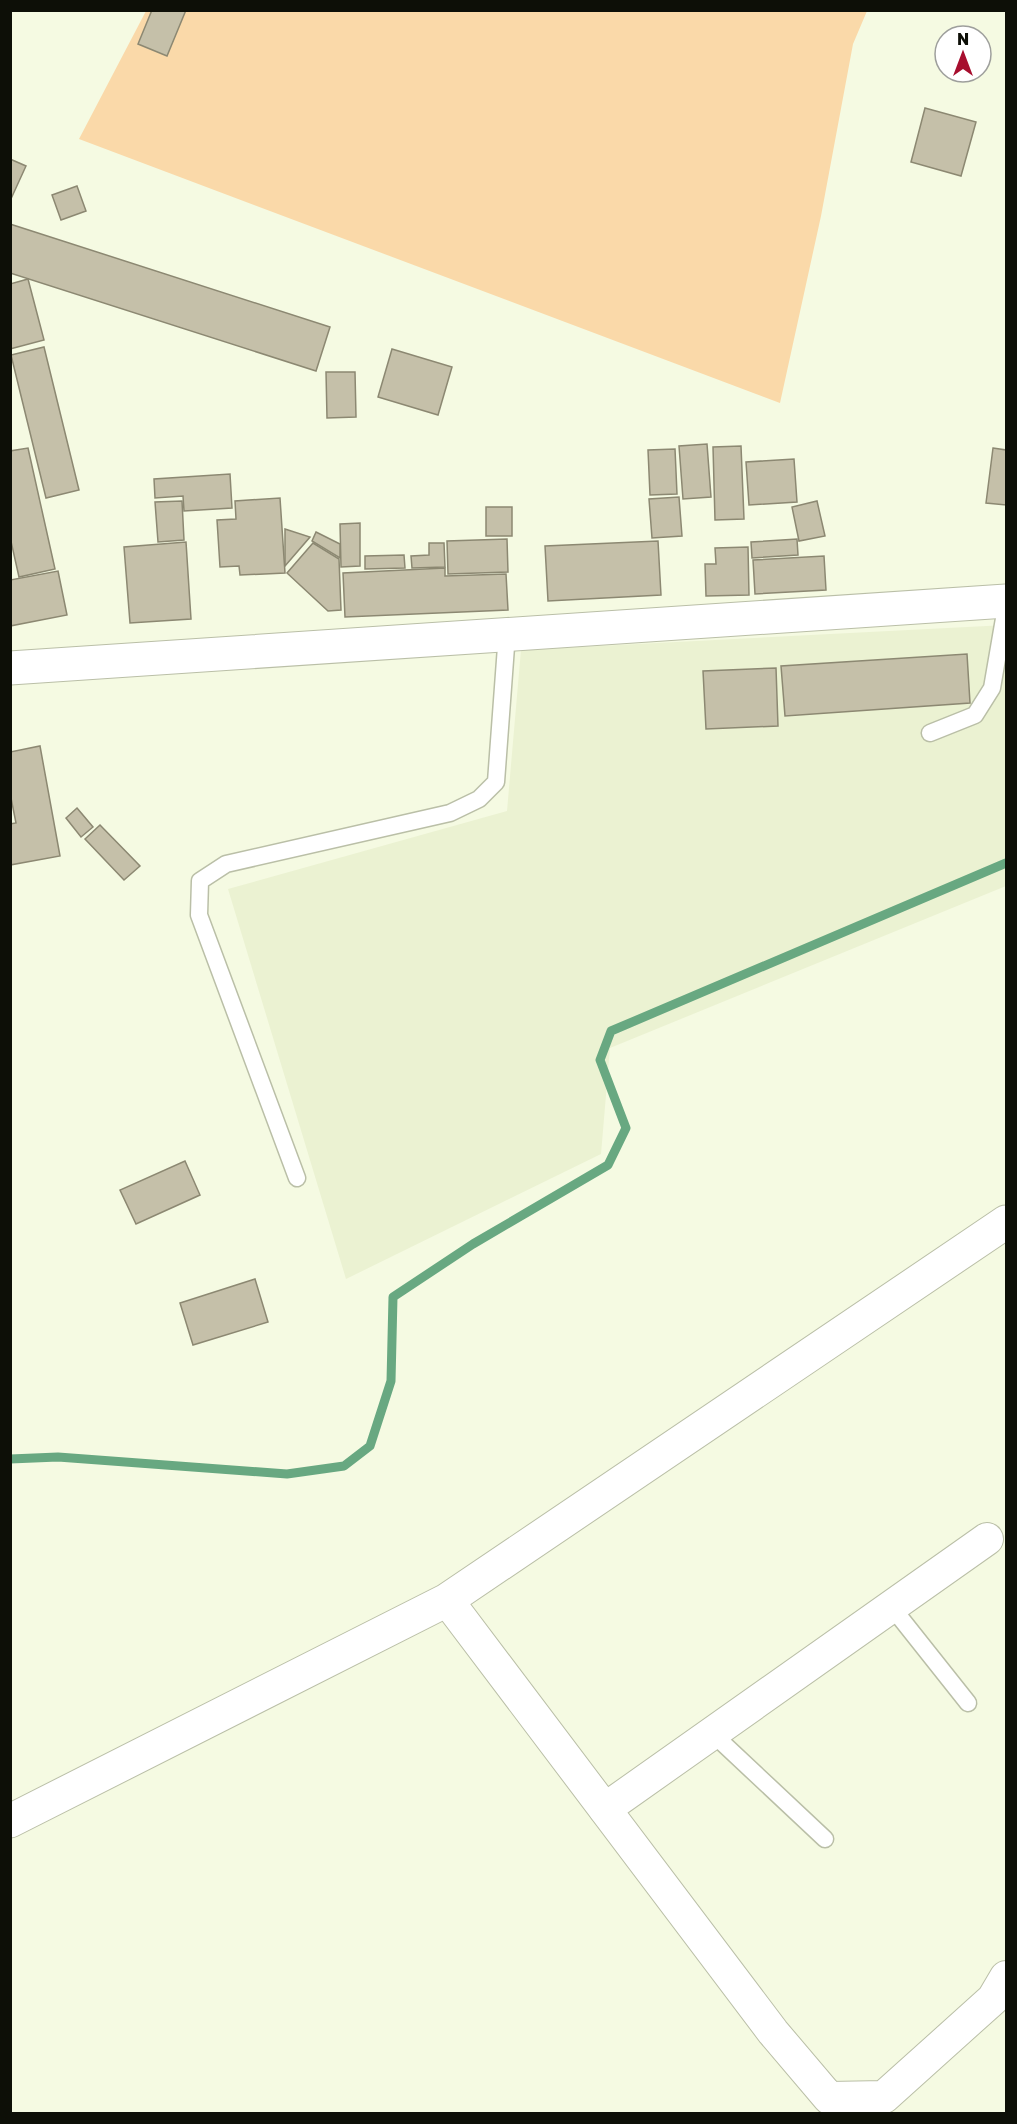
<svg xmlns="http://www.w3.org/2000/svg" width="1017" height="2124" font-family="'Golos Text',sans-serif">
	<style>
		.built { fill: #ebf2d2 }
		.green { fill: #fad9a9 }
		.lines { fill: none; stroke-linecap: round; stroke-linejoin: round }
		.stream { stroke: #68a881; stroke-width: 9 }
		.building { fill: #c5c0a9; stroke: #8c8872; stroke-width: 1.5 }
		.service-casing { stroke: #babfa7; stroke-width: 19 }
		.minor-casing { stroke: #babfa7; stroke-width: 34 }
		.tertiary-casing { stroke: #babfa7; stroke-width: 35 }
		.secondary-casing { stroke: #babfa7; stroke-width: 35 }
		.service { stroke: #fff; stroke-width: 16 }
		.minor { stroke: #fff; stroke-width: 32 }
		.tertiary { stroke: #fff; stroke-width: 33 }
		.secondary { stroke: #fff; stroke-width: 33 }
	</style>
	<rect width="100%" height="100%" fill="#f5fae2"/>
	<polygon class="built" points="1006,625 1006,886 610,1048 601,1154 346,1279 228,889 507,811 521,650"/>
	<polygon class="green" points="146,11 867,11 853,44 821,216 780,403 79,139"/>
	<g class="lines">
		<polyline class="stream" points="10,1459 58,1457 287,1474 344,1466 370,1446 391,1381 393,1297 473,1244 608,1165 626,1128 600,1060 611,1031 1006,863"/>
	</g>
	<g class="building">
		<polygon points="152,10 186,10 167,56 138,44"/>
		<polygon points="925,108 976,122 961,176 911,162"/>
		<polygon points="10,159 26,166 10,201"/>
		<polygon points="77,186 86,211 61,220 52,195"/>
		<polygon points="10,224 330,327 316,371 10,273"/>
		<polygon points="28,279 44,340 10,349 10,284"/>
		<polygon points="44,347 79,490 46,498 11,355"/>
		<polygon points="392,349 452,367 438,415 378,397"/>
		<polygon points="326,372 355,372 356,417 327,418"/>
		<polygon points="707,444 711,497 683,499 679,446"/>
		<polygon points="741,446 744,519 715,520 713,447"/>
		<polygon points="28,448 55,569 19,577 10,537 10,451"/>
		<polygon points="993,448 1006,450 1006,505 986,503"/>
		<polygon points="675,449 677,494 650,495 648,450"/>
		<polygon points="794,459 797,502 749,505 746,462"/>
		<polygon points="230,474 232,508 184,511 183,496 155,498 154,479"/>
		<polygon points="679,497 682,536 652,538 649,499"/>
		<polygon points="280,498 285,573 240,575 239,566 220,567 217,520 236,519 235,501"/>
		<polygon points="182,501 184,540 158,542 155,502"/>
		<polygon points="817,501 825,536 799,541 792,507"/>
		<rect x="486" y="507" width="26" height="29"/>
		<polygon points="360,523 360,566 341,567 340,524"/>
		<polygon points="285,529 310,537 285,566"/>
		<polygon points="316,532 340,544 340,558 312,541"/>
		<polygon points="507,539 508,572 448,574 447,541"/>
		<polygon points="797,539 798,555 752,558 751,542"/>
		<polygon points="658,541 661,595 548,601 545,546"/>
		<polygon points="186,542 191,619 130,623 124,547"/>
		<polygon points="313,543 339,559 341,610 328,611 287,573"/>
		<polygon points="429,543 444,543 445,567 412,568 411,556 429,555"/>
		<polygon points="748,547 749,595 706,596 705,564 716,564 715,548"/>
		<polygon points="404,555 405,568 365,569 365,556"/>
		<polygon points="824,556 826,590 755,594 753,560"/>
		<polygon points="445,568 445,576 506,574 508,610 345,617 343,573"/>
		<polygon points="58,571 67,615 10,626 10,580"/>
		<polygon points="967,654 970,703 785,716 781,666"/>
		<polygon points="776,668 778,726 706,729 703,671"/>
		<polygon points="40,746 60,856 10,865 10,824 16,823 10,793 10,752"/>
		<polygon points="77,808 93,827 81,837 66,818"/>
		<polygon points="100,825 140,866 124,880 85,839"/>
		<polygon points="185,1161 200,1195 136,1224 120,1190"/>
		<polygon points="255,1279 268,1322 193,1345 180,1303"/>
	</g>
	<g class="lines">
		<defs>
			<g id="service">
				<polyline points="930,733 975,715 992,688 1006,607"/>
				<polyline points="297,1178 199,915 200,881 226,864 450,813 479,799 496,782 507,633"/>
				<polyline points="891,1606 968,1703"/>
				<polyline points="712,1733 825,1839"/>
			</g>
			<g id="minor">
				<polyline points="447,1600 773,2032 829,2098 884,2097 993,1999 1006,1977"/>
				<polyline points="605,1809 987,1539"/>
			</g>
			<polyline id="tertiary" points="10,1821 447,1600 1006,1222"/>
			<polyline id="secondary" points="10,668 1006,601"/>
		</defs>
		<use href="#service" class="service-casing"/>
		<use href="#minor" class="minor-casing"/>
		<use href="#tertiary" class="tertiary-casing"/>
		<use href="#secondary" class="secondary-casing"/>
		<use href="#service" class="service"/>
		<use href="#minor" class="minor"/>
		<use href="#tertiary" class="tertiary"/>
		<use href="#secondary" class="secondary"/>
	</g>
	<rect width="1017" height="2124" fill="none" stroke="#0d0f07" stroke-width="24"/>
	<g transform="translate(963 54)"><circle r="28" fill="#ffffff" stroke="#9e9f9c" stroke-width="1.5"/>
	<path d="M0-4.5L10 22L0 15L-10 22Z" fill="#a70e2e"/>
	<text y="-9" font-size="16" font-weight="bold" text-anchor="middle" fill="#0d0f07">N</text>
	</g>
</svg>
